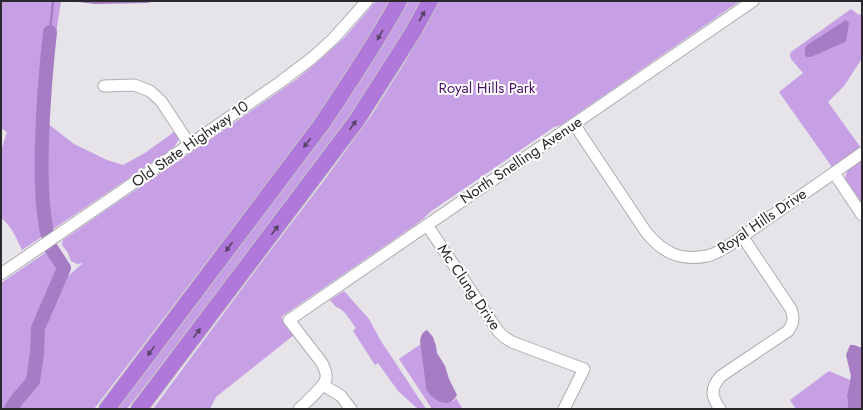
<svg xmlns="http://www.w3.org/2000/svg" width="863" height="410" font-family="Jost,sans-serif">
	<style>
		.green { fill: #c69fe5 }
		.water { fill: #a67dc5 }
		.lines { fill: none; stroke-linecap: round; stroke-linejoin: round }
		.stream { stroke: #a67dc5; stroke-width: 2.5 }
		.river { stroke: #a67dc5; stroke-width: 14 }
		.minor-casing { stroke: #afacb2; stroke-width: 13 }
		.highway-casing { stroke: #c3c3c3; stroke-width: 18 }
		.minor { stroke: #fff; stroke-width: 11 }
		.highway { stroke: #b178db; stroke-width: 16 }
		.oneway { fill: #594468 }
		.labels { text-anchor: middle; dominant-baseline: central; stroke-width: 4; stroke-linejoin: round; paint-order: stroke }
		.park-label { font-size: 15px; fill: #4b126a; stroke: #fff }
		.street-label { font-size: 15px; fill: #29282a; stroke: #fff }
	</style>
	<rect width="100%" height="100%" fill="#e6e3e9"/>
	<g class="green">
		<path d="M1 1H61L46 100 47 123 74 144 107 160 123 165 145 153 174 132 179 139 175 146 169 151 22 250C16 238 12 226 1 218V151L7 132 1 128Z"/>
		<path d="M376 1H389L352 64 322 111 280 166 94 409H1V283L54 247C63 252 65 262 60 270L67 277 83 263 77 264 71 261 68 253 62 245 63 240 99 215 215 136 297 79 322 58 345 37Z"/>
		<polygon points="406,1 421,1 398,42 347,122 256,242 127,409 112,409"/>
		<polygon points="439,1 740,1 561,125 554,127 430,212 424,218 415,225 281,317 294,335 216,397 210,409 153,409 261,263 323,182 373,113 405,62"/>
		<polygon points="851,9 859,15 862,13 862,61 861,60 844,86 828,102 861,148 832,167 779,92 803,73 791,59 790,55 791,52"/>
		<polygon points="862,160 862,204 846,180 845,177 848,170"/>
		<path d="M344 291 369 319 381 341 426 409H418L398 391 378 363 375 365 353 331 356 328C350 321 345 309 336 307L330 300Z"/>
		<polygon points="421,344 426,389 454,401 456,398 462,408 461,409 432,409 399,359"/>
		<polygon points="829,371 850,380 847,395 848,409 796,409 790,400"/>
	</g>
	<g class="water">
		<polygon points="70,1 155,1 147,3 95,4"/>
		<polygon points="846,20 849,23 846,41 845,42 811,57 807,57 805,55 805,48 807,45"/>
		<path d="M427 330 433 337 436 346 437 353 445 366 449 379 457 395C449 410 433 401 426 389L420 340 422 334 425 331Z"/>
		<polygon points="850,345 854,345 862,348 862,409 848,409 847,395 851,376 846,355"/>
	</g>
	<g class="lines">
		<polyline class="stream" points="50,32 53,1"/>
		<g class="river">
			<path d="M47 233C41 203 41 172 42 142 43 105 46 68 50 32"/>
			<polyline points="11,409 16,401 33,381 37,353 38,328 64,268 51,248"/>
		</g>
		<defs>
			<g id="minor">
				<polyline points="104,86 134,85 150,91 161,101 190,145"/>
				<path d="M574 124 646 232C663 253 680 261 707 256 721 253 745 235 757 226 792 202 827 178 862 153"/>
				<polyline points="834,173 862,215"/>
				<polyline points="427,225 498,331 504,337 512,342 584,369 564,409"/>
				<polyline points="1,274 279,83 312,58 333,39 367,1"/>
				<polyline points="323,385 341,396 351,409"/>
				<path d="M299 409C305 403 325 386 326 378 327 373 324 367 322 363L289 320 753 1"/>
				<path d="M720 409C711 396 710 388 721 376L788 331C794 323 794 318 791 309L742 236"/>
			</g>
			<g id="highway">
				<path d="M107 409 321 125C348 85 375 44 399 1"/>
				<polyline points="139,409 296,201 357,120 413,32 430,1"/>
			</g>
		</defs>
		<use href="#minor" class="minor-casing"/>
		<use href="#highway" class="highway-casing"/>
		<use href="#minor" class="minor"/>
		<use href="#highway" class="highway"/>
	</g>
	<defs><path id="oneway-solid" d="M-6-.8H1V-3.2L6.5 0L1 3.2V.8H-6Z"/></defs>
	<g class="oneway">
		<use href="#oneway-solid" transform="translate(422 16) rotate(-61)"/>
		<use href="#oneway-solid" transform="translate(380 35) rotate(120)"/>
		<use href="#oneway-solid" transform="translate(353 125) rotate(-54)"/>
		<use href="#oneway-solid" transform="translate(307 143) rotate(127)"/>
		<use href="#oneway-solid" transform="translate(275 230) rotate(-53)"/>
		<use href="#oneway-solid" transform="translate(229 247) rotate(127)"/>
		<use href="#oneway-solid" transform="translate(197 333) rotate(-53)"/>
		<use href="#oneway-solid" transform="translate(151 351) rotate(127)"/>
	</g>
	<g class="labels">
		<g class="park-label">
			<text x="487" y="88">Royal Hills Park</text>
		</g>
		<g class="street-label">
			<text transform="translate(190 144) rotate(-35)">Old State Highway 10</text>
			<text transform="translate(521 160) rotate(-34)">North Snelling Avenue</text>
			<text transform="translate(762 221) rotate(-34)">Royal Hills Drive</text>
			<text transform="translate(469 287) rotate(56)">Mc Clung Drive</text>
		</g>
	</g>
	<rect width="863" height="410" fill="none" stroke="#29282a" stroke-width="4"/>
</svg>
